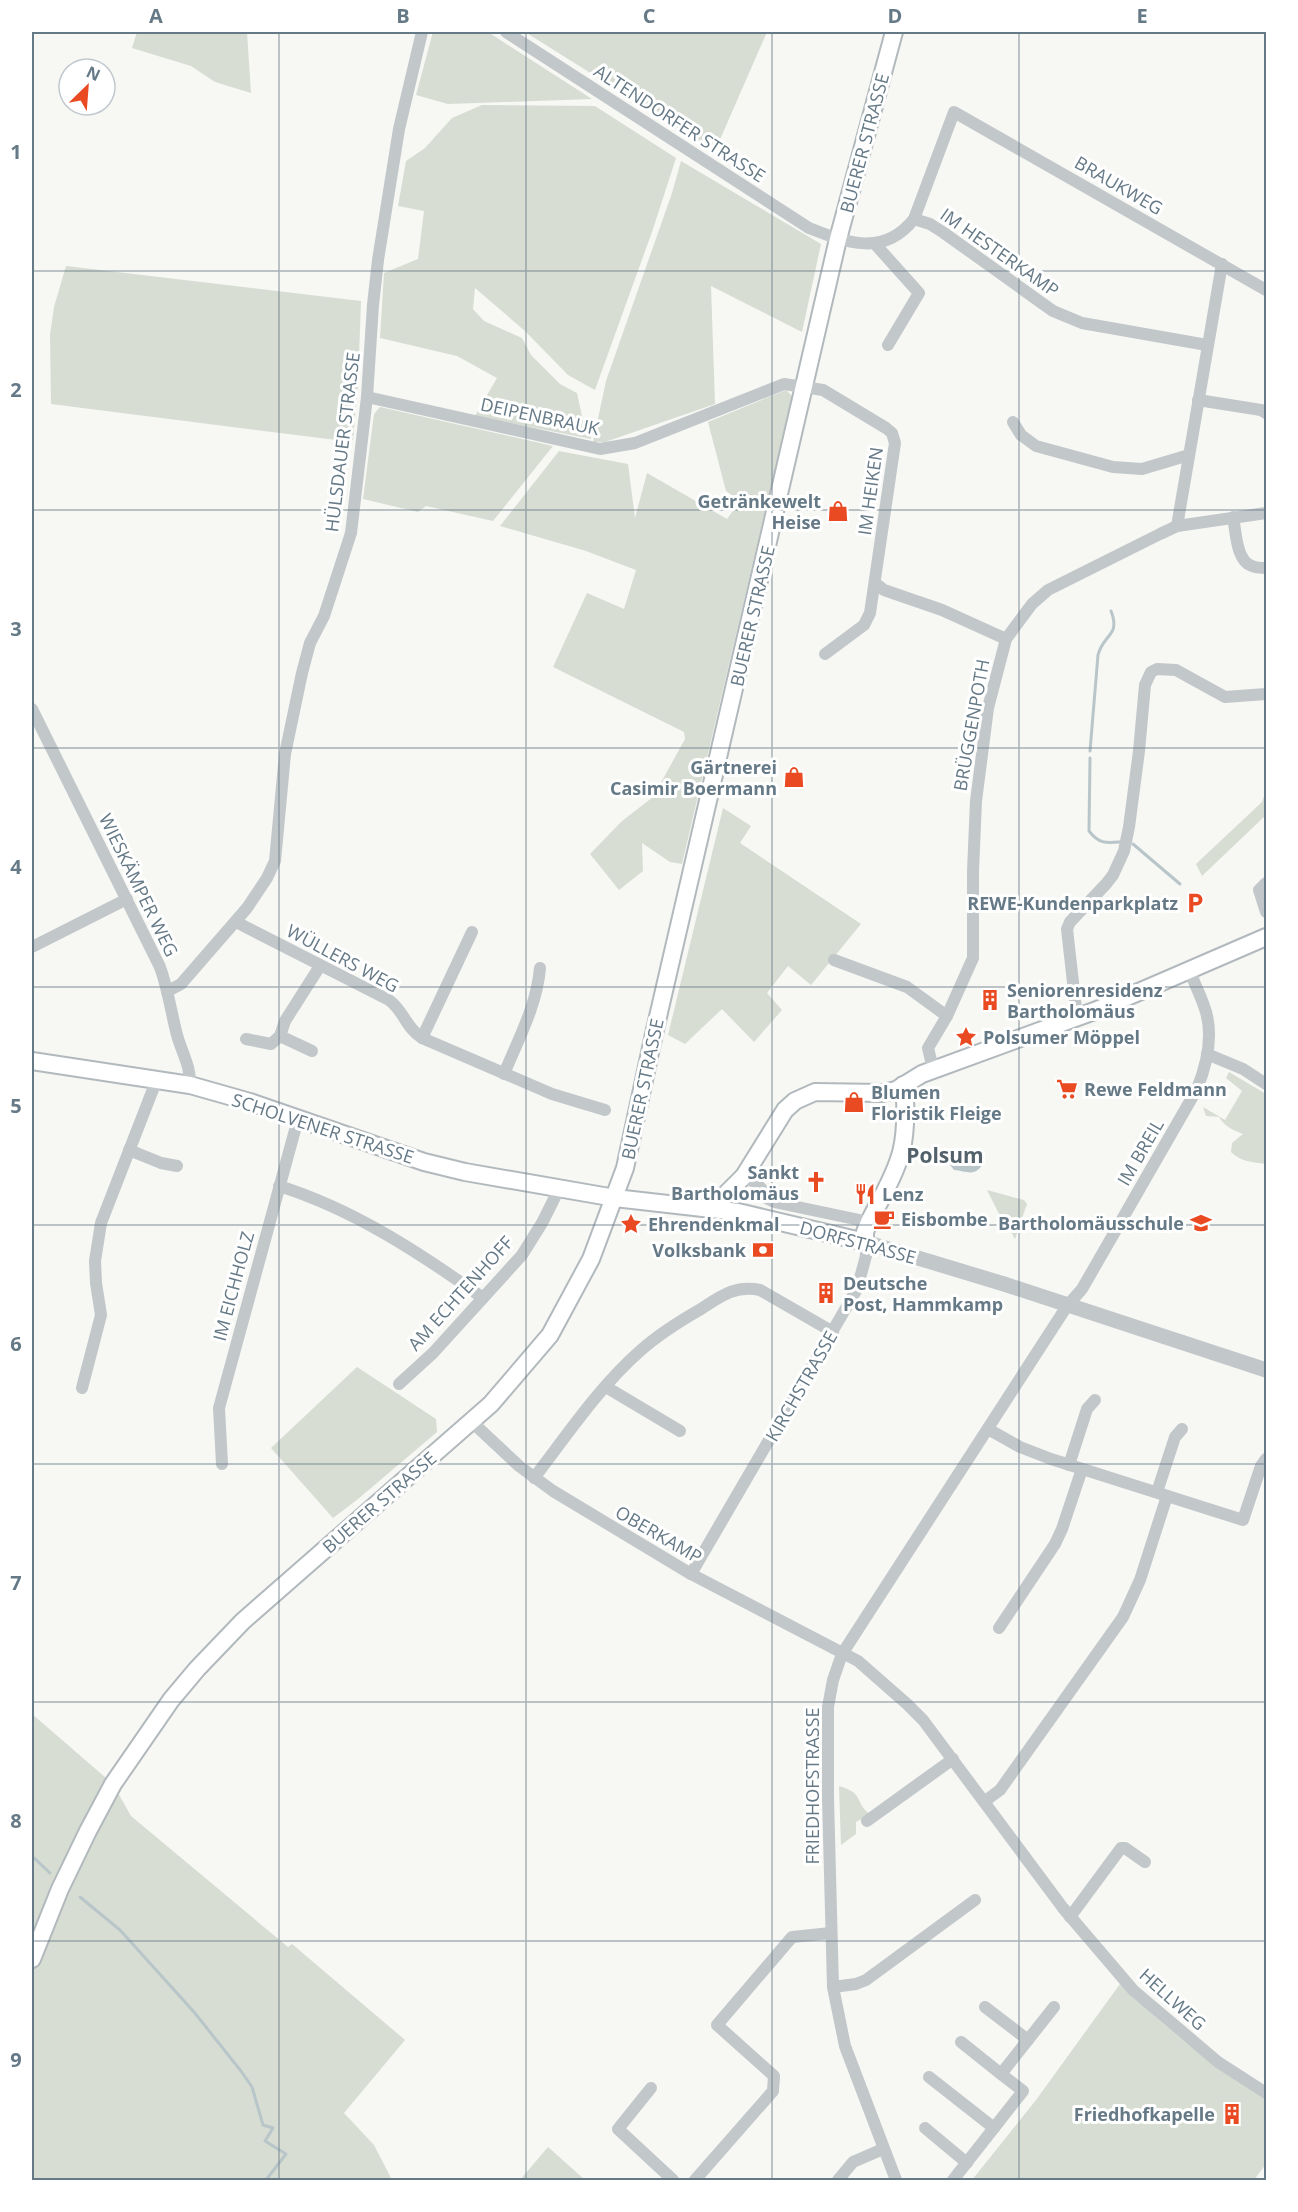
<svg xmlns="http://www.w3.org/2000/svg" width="1298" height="2212" font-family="'Open Sans',sans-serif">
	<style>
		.green { fill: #d7ddd3 }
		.water { fill: #b8c6c9 }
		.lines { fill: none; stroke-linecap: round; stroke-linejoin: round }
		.stream { stroke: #b8c6c9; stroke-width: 3 }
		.secondary-casing { stroke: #b2b9bd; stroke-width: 20 }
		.minor { stroke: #c2c7ca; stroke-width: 12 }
		.tertiary { stroke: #c2c7ca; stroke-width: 15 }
		.secondary { stroke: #fff; stroke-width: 16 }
		.grid { fill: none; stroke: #657986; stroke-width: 1.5; stroke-opacity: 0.55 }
		.labels { text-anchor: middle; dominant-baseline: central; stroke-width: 6; stroke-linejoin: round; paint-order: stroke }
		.street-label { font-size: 18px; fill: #657986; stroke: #fff }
		.poi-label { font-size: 18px; font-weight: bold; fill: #657986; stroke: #fff; text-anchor: start }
		.quarter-label { font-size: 21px; font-weight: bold; fill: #53616b; stroke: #fff }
		.neatline { fill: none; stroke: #657986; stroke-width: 2 }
		.grid-label { font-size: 20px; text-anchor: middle; font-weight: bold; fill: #657986 }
	</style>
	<rect width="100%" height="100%" fill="#f7f7f4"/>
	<g class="green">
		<polygon points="137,32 247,32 251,93 215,82 191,66 132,48"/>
		<polygon points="433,32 488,32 592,99 448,104 416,95"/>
		<polygon points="525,32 767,32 715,151"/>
		<polygon points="482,105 595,106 676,158 653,229 595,390 568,375 525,331 475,288 473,309 484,321 522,338 531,355 560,384 577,393 583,421 591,424 591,439 475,416 497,378 457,356 380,338 384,273 418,259 424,211 398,206 406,161 425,148 452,118"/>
		<polygon points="681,161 821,244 802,332 711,286 715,404 605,442 593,442 606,381 672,193"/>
		<polygon points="66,266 361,301 358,385 353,440 344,441 51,404 50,335 54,307"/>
		<polygon points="786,390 792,396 682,864 670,862 642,843 643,871 619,890 590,854 622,821 653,797 685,739 684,732 553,667 587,593 624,609 636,570 586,551 500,526 559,451 628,464 635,518 647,473 727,519 740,501 726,491 708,422"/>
		<polygon points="380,407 553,446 493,521 426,506 418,512 363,499 374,414"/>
		<polygon points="1266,791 1266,815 1202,876 1196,864 1262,802"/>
		<polygon points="723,808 751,826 740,843 861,924 811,985 788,966 767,993 782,1010 754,1042 722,1009 685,1044 668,1035"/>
		<path d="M1229 1072 1266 1094V1164C1253 1162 1241 1162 1231 1152L1232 1143 1243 1134C1233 1130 1225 1127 1219 1117L1206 1116 1203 1107 1225 1120 1242 1091 1226 1078Z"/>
		<path d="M987 1190 1024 1200 1027 1204 1015 1239C1009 1230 1008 1219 999 1214Z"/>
		<polygon points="357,1367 436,1419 437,1432 358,1499 333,1518 271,1448"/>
		<polygon points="32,1714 113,1784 131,1816 288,1947 292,1944 405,2040 344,2113 374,2145 392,2180 32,2180"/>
		<path d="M839 1786C866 1794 854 1803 870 1814L856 1822V1834L841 1845Z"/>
		<path d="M1120 1984C1165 2027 1212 2067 1266 2099V2164L1254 2180H972L1036 2100Z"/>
		<polygon points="548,2147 585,2180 520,2180"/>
	</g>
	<path class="water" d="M957 1155 966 1158 977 1157 982 1165C975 1177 966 1171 954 1170L950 1165Z"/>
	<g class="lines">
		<g class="stream">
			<path d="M1090 751 1098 655C1103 634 1121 636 1111 611"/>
			<path d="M1090 758 1089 831C1099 844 1106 843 1120 842"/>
			<polyline points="1133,844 1180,884"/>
			<polyline points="32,1856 50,1873"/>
			<polyline points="80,1897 120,1930 194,2012 241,2071 252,2087 263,2125 273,2128 265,2141 286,2154 266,2180"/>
		</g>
		<defs>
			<g id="secondary">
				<path d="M32 1061 190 1085 250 1102 424 1162 465 1172 615 1198 738 1212 865 1242V1232L869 1222C879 1202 892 1181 899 1159 906 1140 907 1104 903 1085"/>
				<polyline points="711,1209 744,1176 785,1110 795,1101 815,1092 882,1093 896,1090 922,1074 1097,1010 1266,937"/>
				<polyline points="32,1959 60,1889 88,1831 113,1784 171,1700 197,1669 243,1621 491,1404 550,1335 591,1259 625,1168 654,1034 838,239 894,32"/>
			</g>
		</defs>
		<use href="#secondary" class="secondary-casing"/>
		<g class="minor">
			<path d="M506 32 809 228C847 243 884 257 914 219L954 112 1266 290"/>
			<polyline points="914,219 930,224 944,233 1053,311 1082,323 1207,345"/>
			<polyline points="875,244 919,293 888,345"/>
			<polyline points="367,397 600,449 635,443 784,384 823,390 886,428 892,433 895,443 870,613 864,625 825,654"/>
			<polyline points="1198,400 1261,410 1266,413"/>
			<polyline points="1013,422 1021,435 1036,446 1113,467 1142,469 1189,455"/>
			<path d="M1233 517C1236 531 1236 561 1252 566 1256 568 1262 568 1266 568"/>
			<polyline points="1177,526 1222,264"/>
			<polyline points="875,583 884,590 942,610 1006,639"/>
			<path d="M32 709 160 967C168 989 171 1012 177 1035 182 1053 191 1067 190 1085"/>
			<polyline points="1266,883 1259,890 1266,912"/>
			<path d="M236 922 389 1000C404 1011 406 1028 422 1038L552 1094 605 1110"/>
			<polyline points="32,947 127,899"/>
			<polyline points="834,960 907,987 947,1016"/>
			<polyline points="168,991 181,984 247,908 267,878 275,861 285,754 302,673 310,643 324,616 351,533 367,397 373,305 378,260 399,129 422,32"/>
			<polyline points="1077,1018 1067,929 1070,922 1106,884 1113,875 1124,851 1129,827 1139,751 1145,685 1151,672 1157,669 1176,670 1225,697 1266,694"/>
			<polyline points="280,1036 312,1051"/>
			<polyline points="422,1038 472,932"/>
			<polyline points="246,1039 271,1044 280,1036 285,1021 320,966"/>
			<polyline points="1207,1054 1243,1069 1266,1084"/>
			<polyline points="933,1069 928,1048 947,1016 973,958 973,871 976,801 988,708 1006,639 1032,604 1048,590 1160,534 1177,526 1266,513"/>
			<path d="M504 1074C518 1040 537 1005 540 968"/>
			<polyline points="129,1150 161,1163 177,1166"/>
			<path d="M744 1176C754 1182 763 1186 766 1198L774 1202 869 1222"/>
			<path d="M279 1186C353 1209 420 1253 483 1298"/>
			<polyline points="399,1384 433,1353 522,1255 542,1223 559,1189"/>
			<polyline points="606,1387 680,1431"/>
			<polyline points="82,1388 101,1315 96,1283 95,1261 101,1223 157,1079"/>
			<polyline points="472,1422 519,1466 553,1491 691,1574 858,1661 907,1704 923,1720 1063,1908 1133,1990 1218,2062 1266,2093"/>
			<polyline points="988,1429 1020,1447 1051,1459 1243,1520 1261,1466 1266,1459"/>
			<polyline points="222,1464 219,1408 298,1119"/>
			<polyline points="1069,1465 1087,1409 1095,1400"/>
			<path d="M534 1478C567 1435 599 1387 640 1351 659 1334 680 1321 701 1309 721 1296 735 1285 760 1290L833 1332"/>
			<polyline points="1157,1492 1175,1437 1182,1429"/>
			<polyline points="691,1574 857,1289 866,1256 865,1242"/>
			<polyline points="999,1628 1055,1544 1062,1529 1082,1469"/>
			<polyline points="985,1801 1000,1790 1123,1617 1140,1580 1167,1496"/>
			<polyline points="867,1821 953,1759"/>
			<polyline points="1070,1917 1121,1848 1125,1848 1145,1862"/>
			<polyline points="833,1987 856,1984 866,1980 975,1900"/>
			<polyline points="985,2007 1028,2040"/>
			<polyline points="961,2042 1001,2074"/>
			<polyline points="929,2077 994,2128"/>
			<polyline points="651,2088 618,2129 673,2180"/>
			<polyline points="925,2128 967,2163"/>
			<polyline points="695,2180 773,2091 774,2076 717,2025 792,1937 831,1933"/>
			<polyline points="838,2180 853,2162 883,2149"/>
			<path d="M896 2180 845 2046 833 1987 828 1798V1707L833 1680 842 1654 1067 1306 1082 1289 1197 1089C1207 1064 1214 1032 1204 1006 1200 994 1194 983 1190 971"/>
			<polyline points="953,2180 1023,2091 1001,2074 1054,2007"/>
		</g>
		<polyline class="tertiary" points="865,1242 1004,1284 1266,1370"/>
		<use href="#secondary" class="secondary"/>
	</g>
	<path class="grid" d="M279 32V2180M526 32V2180M772 32V2180M1019 32V2180M32 271H1266M32 510H1266M32 748H1266M32 987H1266M32 1225H1266M32 1464H1266M32 1702H1266M32 1941H1266"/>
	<defs>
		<symbol id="shop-bare" viewBox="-9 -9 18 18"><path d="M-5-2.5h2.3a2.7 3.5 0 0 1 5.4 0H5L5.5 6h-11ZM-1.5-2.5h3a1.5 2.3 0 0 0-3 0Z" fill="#ea4a22" stroke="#fff" stroke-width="2.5" paint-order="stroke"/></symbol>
		<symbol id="parking-bare" viewBox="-9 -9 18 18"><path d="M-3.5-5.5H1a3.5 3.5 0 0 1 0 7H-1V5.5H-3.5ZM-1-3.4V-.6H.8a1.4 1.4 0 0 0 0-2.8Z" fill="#ea4a22" stroke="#fff" stroke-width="2.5" paint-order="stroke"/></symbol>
		<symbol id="building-bare" viewBox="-9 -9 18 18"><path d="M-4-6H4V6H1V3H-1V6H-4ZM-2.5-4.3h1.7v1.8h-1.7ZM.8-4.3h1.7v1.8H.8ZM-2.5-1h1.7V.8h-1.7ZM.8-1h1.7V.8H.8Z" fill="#ea4a22" stroke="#fff" stroke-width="2.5" paint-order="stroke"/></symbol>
		<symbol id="sight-bare" viewBox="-9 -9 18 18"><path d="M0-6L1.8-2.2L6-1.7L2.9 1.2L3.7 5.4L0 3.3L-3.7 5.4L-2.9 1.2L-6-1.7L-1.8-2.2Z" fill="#ea4a22" stroke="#fff" stroke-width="2.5" paint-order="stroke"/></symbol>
		<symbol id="supermarket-bare" viewBox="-9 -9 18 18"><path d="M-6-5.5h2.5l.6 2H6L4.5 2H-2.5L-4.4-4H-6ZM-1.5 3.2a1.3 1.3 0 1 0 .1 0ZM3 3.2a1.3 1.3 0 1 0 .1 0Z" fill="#ea4a22" stroke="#fff" stroke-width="2.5" paint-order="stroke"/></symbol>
		<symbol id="church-bare" viewBox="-9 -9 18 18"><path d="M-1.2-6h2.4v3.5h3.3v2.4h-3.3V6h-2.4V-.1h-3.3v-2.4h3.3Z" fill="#ea4a22" stroke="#fff" stroke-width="2.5" paint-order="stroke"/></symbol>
		<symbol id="restaurant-bare" viewBox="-9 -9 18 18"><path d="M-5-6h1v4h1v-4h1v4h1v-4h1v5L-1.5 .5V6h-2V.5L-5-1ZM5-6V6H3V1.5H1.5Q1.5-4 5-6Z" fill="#ea4a22" stroke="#fff" stroke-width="2.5" paint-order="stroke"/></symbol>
		<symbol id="cafe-bare" viewBox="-9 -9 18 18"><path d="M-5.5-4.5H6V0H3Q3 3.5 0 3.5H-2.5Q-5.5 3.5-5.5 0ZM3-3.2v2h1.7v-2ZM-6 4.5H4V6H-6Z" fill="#ea4a22" stroke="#fff" stroke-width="2.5" paint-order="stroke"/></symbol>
		<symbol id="school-bare" viewBox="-9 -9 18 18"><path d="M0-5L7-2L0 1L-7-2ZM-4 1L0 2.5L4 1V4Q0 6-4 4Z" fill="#ea4a22" stroke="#fff" stroke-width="2.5" paint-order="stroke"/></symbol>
		<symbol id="bank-bare" viewBox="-9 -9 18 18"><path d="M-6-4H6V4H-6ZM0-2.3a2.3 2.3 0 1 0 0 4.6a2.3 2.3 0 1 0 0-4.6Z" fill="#ea4a22" stroke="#fff" stroke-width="2.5" paint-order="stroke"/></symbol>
	</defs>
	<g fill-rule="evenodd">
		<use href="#shop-bare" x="823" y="496" width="30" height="30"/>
		<use href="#shop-bare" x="779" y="762" width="30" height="30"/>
		<use href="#parking-bare" x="1180" y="888" width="30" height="30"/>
		<use href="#building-bare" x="975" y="985" width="30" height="30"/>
		<use href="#sight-bare" x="951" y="1022" width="30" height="30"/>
		<use href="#supermarket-bare" x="1052" y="1074" width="30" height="30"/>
		<use href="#shop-bare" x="839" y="1087" width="30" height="30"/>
		<use href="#church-bare" x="801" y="1167" width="30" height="30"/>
		<use href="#restaurant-bare" x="850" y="1179" width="30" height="30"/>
		<use href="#cafe-bare" x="869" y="1204" width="30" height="30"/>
		<use href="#school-bare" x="1186" y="1208" width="30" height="30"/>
		<use href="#sight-bare" x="616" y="1209" width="30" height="30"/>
		<use href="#bank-bare" x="748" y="1235" width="30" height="30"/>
		<use href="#building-bare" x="811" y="1278" width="30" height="30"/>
		<use href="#building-bare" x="1217" y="2099" width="30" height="30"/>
	</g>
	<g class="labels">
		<g class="street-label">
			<text transform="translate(680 123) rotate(33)">ALTENDORFER STRASSE</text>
			<text transform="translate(864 143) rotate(-75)">BUERER STRASSE</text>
			<text transform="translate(1119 185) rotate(30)">BRAUKWEG</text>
			<text transform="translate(1000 252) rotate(35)">IM HESTERKAMP</text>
			<text transform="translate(540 416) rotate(12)">DEIPENBRAUK</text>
			<text transform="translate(342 442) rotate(-83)">HÜLSDAUER STRASSE</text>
			<text transform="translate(870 491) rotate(-82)">IM HEIKEN</text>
			<text transform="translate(752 616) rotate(-77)">BUERER STRASSE</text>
			<text transform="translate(971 725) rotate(-80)">BRÜGGENPOTH</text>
			<text transform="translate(139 885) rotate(64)">WIESKÄMPER WEG</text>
			<text transform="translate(343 958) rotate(28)">WÜLLERS WEG</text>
			<text transform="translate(642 1089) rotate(-78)">BUERER STRASSE</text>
			<text transform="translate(323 1128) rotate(18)">SCHOLVENER STRASSE</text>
			<text transform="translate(1140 1152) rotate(-60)">IM BREIL</text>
			<text transform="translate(858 1242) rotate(15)">DORFSTRASSE</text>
			<text transform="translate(233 1286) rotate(-75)">IM EICHHOLZ</text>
			<text transform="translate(460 1293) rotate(-48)">AM ECHTENHOFF</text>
			<text transform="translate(801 1386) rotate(-60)">KIRCHSTRASSE</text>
			<text transform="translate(379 1502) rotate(-41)">BUERER STRASSE</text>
			<text transform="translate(659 1534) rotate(30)">OBERKAMP</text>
			<text transform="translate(812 1786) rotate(-90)">FRIEDHOFSTRASSE</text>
			<text transform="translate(1173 1999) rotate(42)">HELLWEG</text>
		</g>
		<g class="poi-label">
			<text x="821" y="501" text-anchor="end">Getränkewelt<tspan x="821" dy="21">Heise</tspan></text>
			<text x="777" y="767" text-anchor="end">Gärtnerei<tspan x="777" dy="21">Casimir Boermann</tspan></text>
			<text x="1178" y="903" text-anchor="end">REWE-Kundenparkplatz</text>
			<text x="1007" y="990">Seniorenresidenz<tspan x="1007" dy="21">Bartholomäus</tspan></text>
			<text x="983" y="1037">Polsumer Möppel</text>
			<text x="1084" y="1089">Rewe Feldmann</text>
			<text x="871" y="1092">Blumen<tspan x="871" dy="21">Floristik Fleige</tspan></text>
			<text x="799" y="1172" text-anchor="end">Sankt<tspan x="799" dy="21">Bartholomäus</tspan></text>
			<text x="882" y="1194">Lenz</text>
			<text x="901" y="1219">Eisbombe</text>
			<text x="1184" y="1223" text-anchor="end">Bartholomäusschule</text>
			<text x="648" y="1224">Ehrendenkmal</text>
			<text x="746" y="1250" text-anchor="end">Volksbank</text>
			<text x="843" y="1283">Deutsche<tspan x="843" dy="21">Post, Hammkamp</tspan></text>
			<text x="1215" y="2114" text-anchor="end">Friedhofkapelle</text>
		</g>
		<g class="quarter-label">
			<text x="945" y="1155">Polsum</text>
		</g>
	</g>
	<rect width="1298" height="2212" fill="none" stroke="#ffffff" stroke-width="66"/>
	<g transform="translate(87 87) rotate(25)"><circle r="28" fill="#ffffff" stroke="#c1c9cf" stroke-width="1.5"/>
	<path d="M0-4.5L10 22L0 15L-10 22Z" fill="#ea4a22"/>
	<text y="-9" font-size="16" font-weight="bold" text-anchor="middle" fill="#657986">N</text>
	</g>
	<rect x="33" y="33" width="1232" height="2146" class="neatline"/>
	<g class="grid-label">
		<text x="156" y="23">A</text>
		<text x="403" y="23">B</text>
		<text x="649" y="23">C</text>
		<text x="895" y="23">D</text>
		<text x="1142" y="23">E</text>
		<text x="16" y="159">1</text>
		<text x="16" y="397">2</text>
		<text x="16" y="636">3</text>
		<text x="16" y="874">4</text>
		<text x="16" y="1113">5</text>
		<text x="16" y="1351">6</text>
		<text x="16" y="1590">7</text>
		<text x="16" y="1828">8</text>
		<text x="16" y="2067">9</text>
	</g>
</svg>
